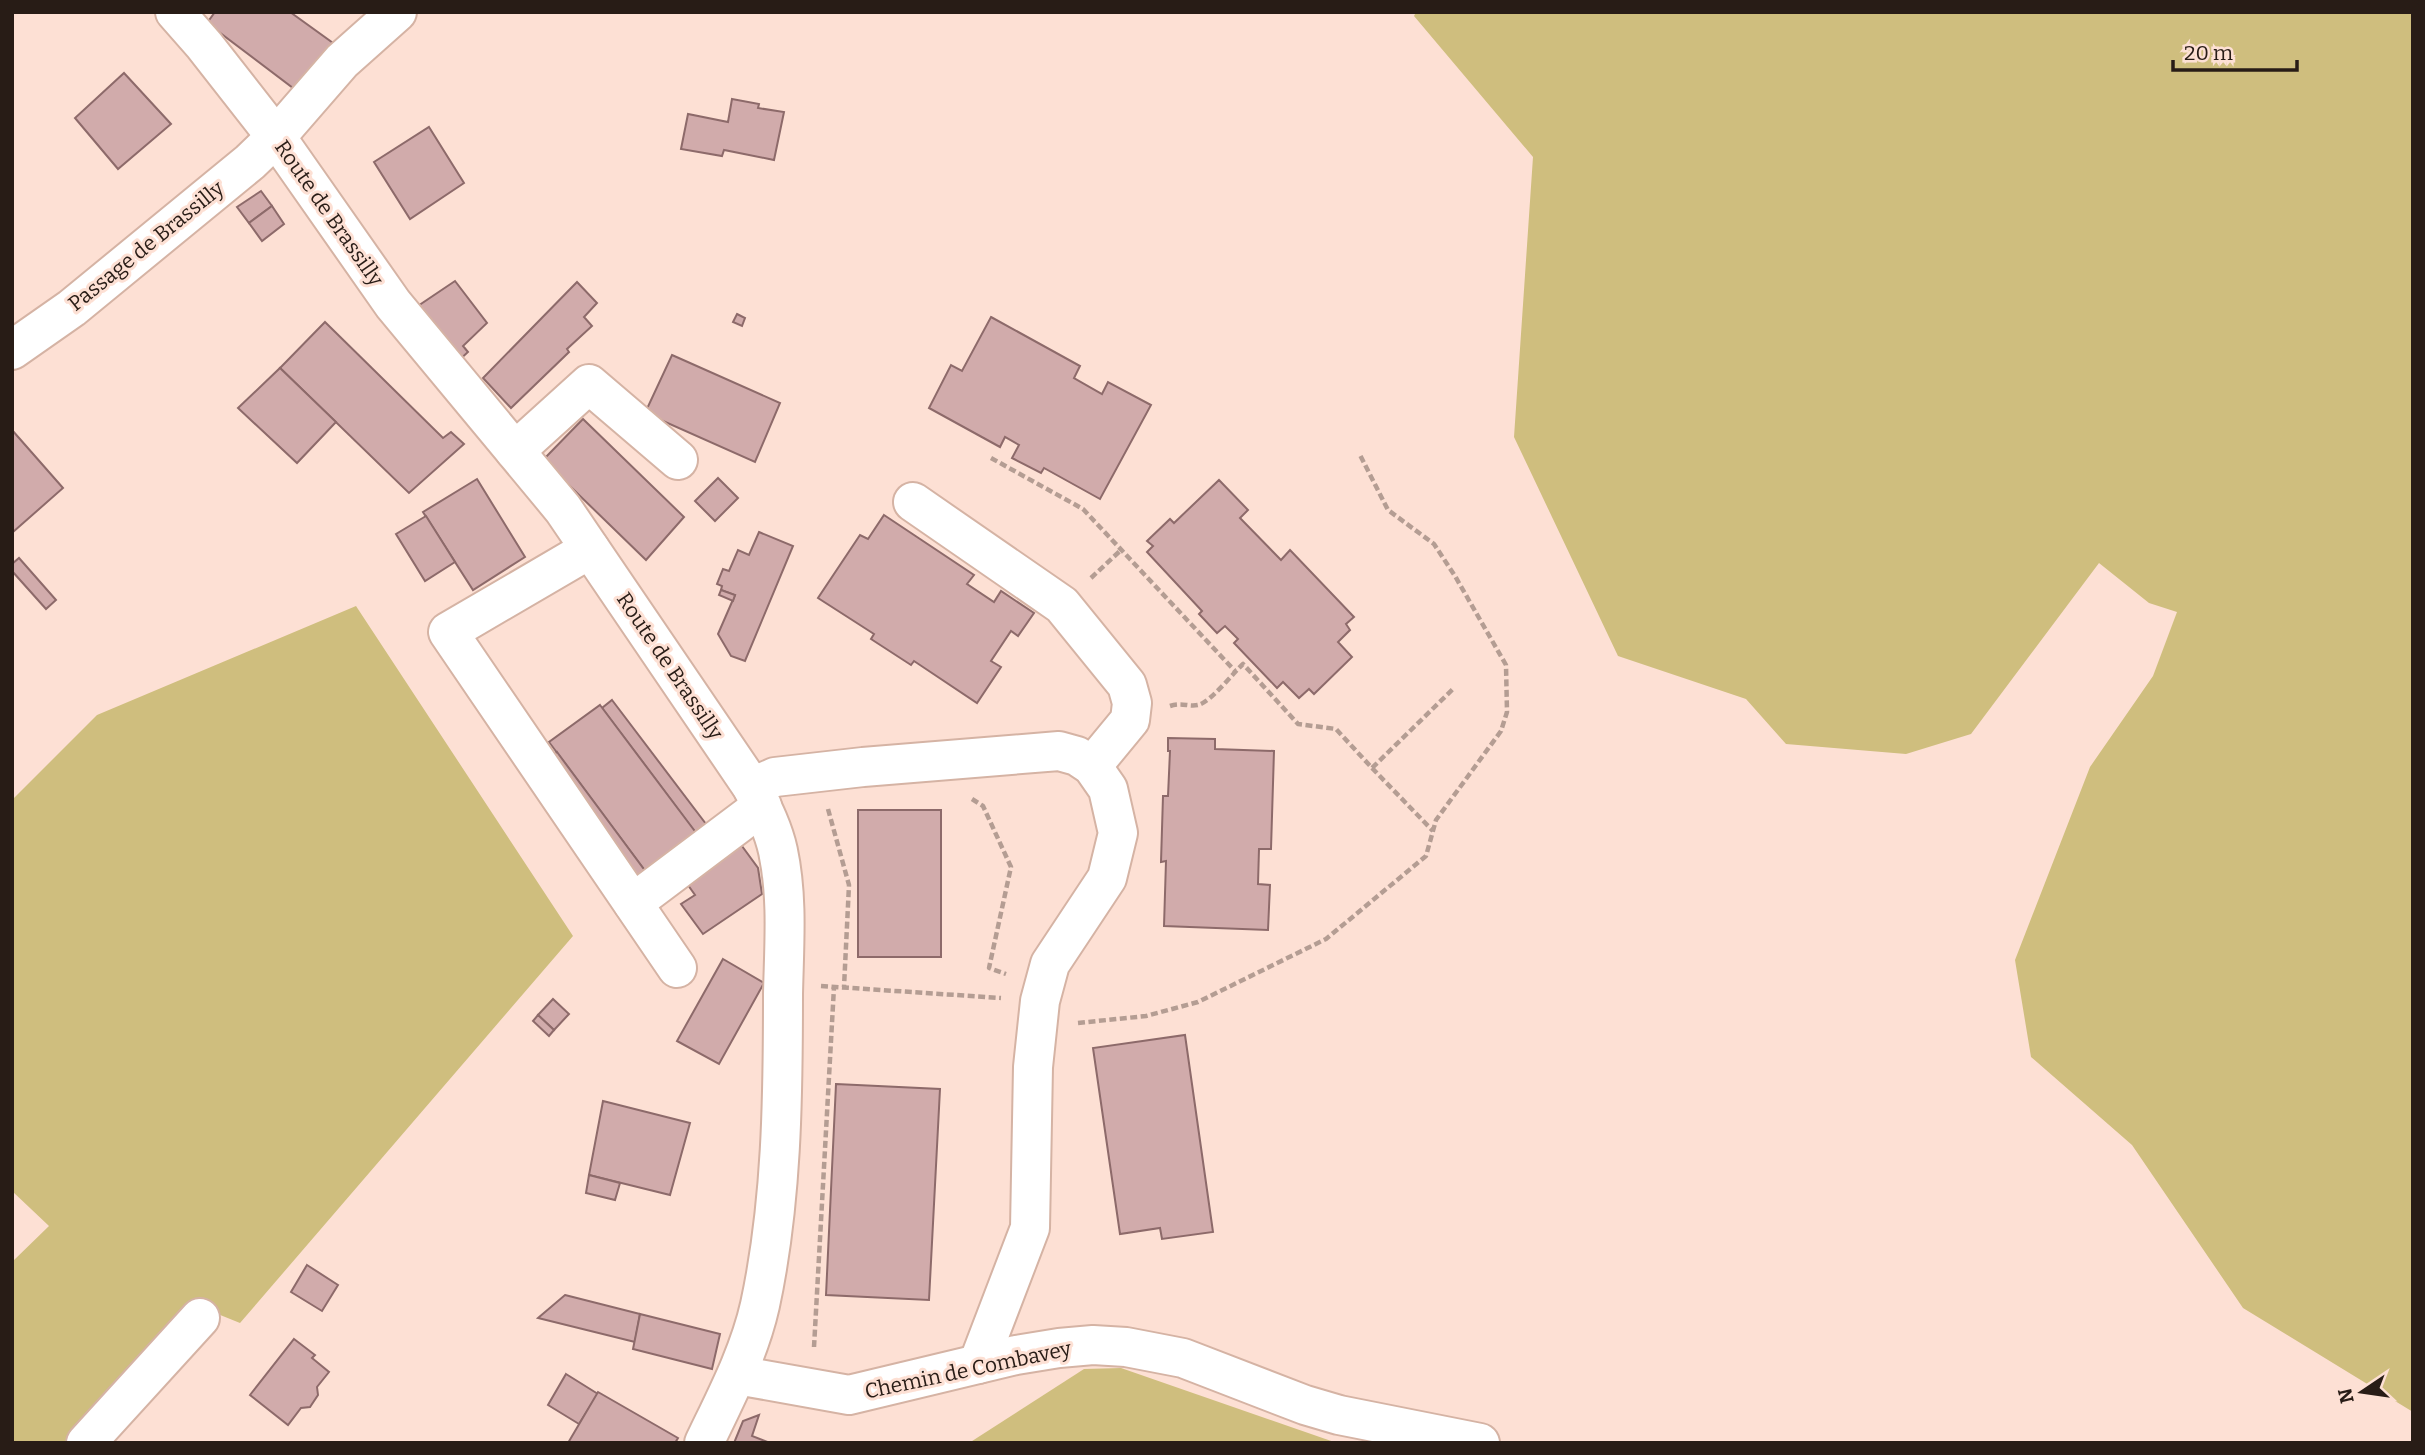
<svg xmlns="http://www.w3.org/2000/svg" width="2425" height="1455" font-family="Bitter,serif">
	<style>
		.green { fill: #cfbe7e }
		.building { fill: #d1abab; stroke: #8d6a6a; stroke-width: 2 }
		.lines { fill: none; stroke-linecap: round; stroke-linejoin: round }
		.minor-casing { stroke: #d5b3a4; stroke-width: 42 }
		.path { stroke: #b49d93; stroke-width: 4.5; stroke-dasharray: 7 3.5; stroke-linecap: butt }
		.minor { stroke: #fff; stroke-width: 38 }
		.labels { text-anchor: middle; dominant-baseline: central; stroke-width: 6; stroke-linejoin: round; paint-order: stroke }
		.street-label { font-size: 21px; fill: #281c16; stroke: #fde0d4 }
	</style>
	<rect width="100%" height="100%" fill="#fde0d4"/>
	<g class="green">
		<polygon points="1416,12 2413,12 2413,1412 2243,1308 2132,1145 2031,1057 2015,960 2090,767 2153,676 2177,612 2149,603 2099,563 1971,734 1906,754 1786,744 1746,699 1618,656 1514,437 1533,157 1414,16"/>
		<polygon points="356,606 573,936 240,1323 193,1304 64,1443 12,1443 12,1262 49,1226 12,1191 12,800 97,715"/>
		<polygon points="1121,1368 1337,1443 969,1443 1084,1369"/>
	</g>
	<g class="building">
		<polygon points="215,12 290,12 333,43 297,91 207,23"/>
		<polygon points="124,73 171,124 118,169 75,118"/>
		<polygon points="732,99 759,104 758,108 784,112 774,160 724,150 722,156 681,149 688,114 728,122"/>
		<polygon points="429,127 464,183 410,219 374,162"/>
		<polygon points="261,191 272,206 249,223 237,207"/>
		<polygon points="272,206 284,224 262,241 249,223"/>
		<polygon points="455,281 487,323 463,346 468,352 456,363 412,310"/>
		<polygon points="577,282 597,303 584,317 592,326 567,349 569,352 511,408 483,378"/>
		<polygon points="737,314 745,318 742,326 733,322"/>
		<polygon points="991,317 1080,366 1074,378 1102,394 1108,382 1151,405 1100,499 1044,468 1041,473 1012,458 1019,445 1005,437 1000,447 929,408 951,365 962,371"/>
		<polygon points="325,322 443,438 451,432 464,444 409,493 280,368"/>
		<polygon points="672,355 780,403 755,462 645,413"/>
		<polygon points="280,368 336,422 297,463 238,408"/>
		<polygon points="583,419 684,517 646,560 543,460"/>
		<polygon points="12,430 63,488 13,532 12,532"/>
		<polygon points="718,478 738,498 715,521 695,501"/>
		<polygon points="477,479 525,557 473,590 423,512"/>
		<polygon points="1219,480 1248,510 1240,518 1281,560 1290,550 1354,617 1346,624 1350,630 1338,642 1352,657 1314,694 1309,689 1299,698 1283,682 1277,688 1234,643 1238,639 1225,626 1217,633 1199,614 1202,611 1147,552 1153,546 1147,541 1170,519 1174,523"/>
		<polygon points="884,515 974,575 967,584 994,602 1001,591 1034,613 1018,636 1011,631 991,661 1001,667 977,703 914,661 911,665 871,639 874,634 818,598 860,535 868,539"/>
		<polygon points="426,516 455,562 425,581 396,534"/>
		<polygon points="759,532 793,546 745,661 731,656 718,634 735,595 721,590 722,586 717,584 723,569 729,571 738,550 749,555"/>
		<polygon points="19,558 56,600 46,609 12,571 12,564"/>
		<polygon points="721,590 735,595 733,601 719,595"/>
		<polygon points="612,700 706,824 695,832 602,708"/>
		<polygon points="600,705 697,834 646,872 549,742"/>
		<polygon points="1168,738 1215,739 1215,749 1274,751 1271,849 1259,849 1258,884 1270,885 1268,930 1164,926 1166,861 1161,862 1163,796 1168,796 1170,751 1168,751"/>
		<polygon points="557,752 646,872 632,882 543,762"/>
		<rect x="858" y="810" width="83" height="147"/>
		<polygon points="739,842 758,868 762,894 703,934 681,904 695,895 683,878"/>
		<polygon points="723,959 764,983 719,1064 677,1041"/>
		<polygon points="553,999 569,1014 554,1030 538,1015"/>
		<polygon points="538,1015 554,1030 549,1036 533,1021"/>
		<polygon points="1185,1035 1213,1232 1162,1239 1160,1228 1120,1234 1093,1048"/>
		<polygon points="836,1084 940,1089 929,1300 826,1295"/>
		<polygon points="603,1101 690,1123 670,1195 589,1175"/>
		<polygon points="589,1175 620,1183 615,1200 586,1193"/>
		<polygon points="307,1265 338,1285 322,1311 291,1292"/>
		<polygon points="565,1295 640,1314 635,1342 538,1318"/>
		<polygon points="640,1314 720,1334 712,1369 633,1349"/>
		<polygon points="294,1339 315,1355 312,1358 329,1372 317,1387 318,1395 310,1407 301,1408 288,1425 250,1395"/>
		<polygon points="566,1374 598,1394 579,1424 548,1405"/>
		<polygon points="598,1392 678,1438 675,1443 568,1443"/>
		<polygon points="759,1415 752,1436 770,1443 734,1443 743,1421"/>
	</g>
	<g class="lines">
		<defs>
			<g id="minor">
				<path d="M175 12 204 45 276 137 393 304 563 509 752 787C762 807 773 828 778 851 788 898 784 946 783 994 783 1098 782 1203 760 1305 749 1354 725 1399 704 1443"/>
				<polyline points="12,350 72,308 250,162 276,137 342,61 397,12"/>
				<polyline points="515,451 589,384 678,460"/>
				<polyline points="913,502 1062,605 1127,685 1132,703 1130,720 1092,766"/>
				<polyline points="590,549 448,632 677,968"/>
				<polyline points="752,787 775,777 863,767 1059,751 1077,756 1092,766 1108,789 1118,833 1107,878 1050,964 1040,1001 1033,1067 1030,1228 978,1364"/>
				<polyline points="633,903 762,806"/>
				<polyline points="737,1375 849,1395 1016,1355 1059,1348 1093,1345 1126,1347 1183,1358 1305,1405 1339,1415 1480,1443"/>
				<polyline points="86,1443 200,1318"/>
			</g>
		</defs>
		<use href="#minor" class="minor-casing"/>
		<g class="path">
			<polyline points="991,458 1083,509 1235,671"/>
			<polyline points="1091,578 1121,550"/>
			<path d="M1170 706C1182 702 1188 707 1198 705 1211 702 1233 673 1243 664L1298 724 1336 729 1372 768 1454 688"/>
			<polyline points="1372,768 1433,831"/>
			<polyline points="972,799 983,806 1011,867 989,968 1006,974"/>
			<polyline points="828,809 849,885 844,987"/>
			<polyline points="821,986 1001,998"/>
			<polyline points="1078,1023 1146,1016 1198,1002 1326,939 1426,856 1436,820 1501,731 1507,712 1506,665 1455,576 1434,544 1388,510 1359,453"/>
			<polyline points="814,1347 834,987"/>
		</g>
		<use href="#minor" class="minor"/>
	</g>
	<g class="labels">
		<g class="street-label">
			<text transform="translate(329 213) rotate(55)">Route de Brassilly</text>
			<text transform="translate(146 246) rotate(-39)">Passage de Brassilly</text>
			<text transform="translate(670 666) rotate(56)">Route de Brassilly</text>
			<text transform="translate(968 1370) rotate(-12)">Chemin de Combavey</text>
		</g>
	</g>
	<rect width="2425" height="1455" fill="none" stroke="#281c16" stroke-width="28"/>
	<g transform="translate(2362 1392) rotate(257)" stroke="#fde0d4" stroke-width="5" paint-order="stroke">
	<path d="M0-5L12 26L0 18L-12 26Z" fill="#281c16"/>
	<text y="-10" font-size="19" font-weight="bold" text-anchor="middle" fill="#281c16">N</text>
	</g>
	<path d="M2173 60v10h124v-10" fill="none" stroke="#281c16" stroke-width="3.5"/>
	<text x="2184" y="60" font-size="21" fill="#281c16" stroke="#fde0d4" stroke-width="5" paint-order="stroke">20 m</text>
</svg>
